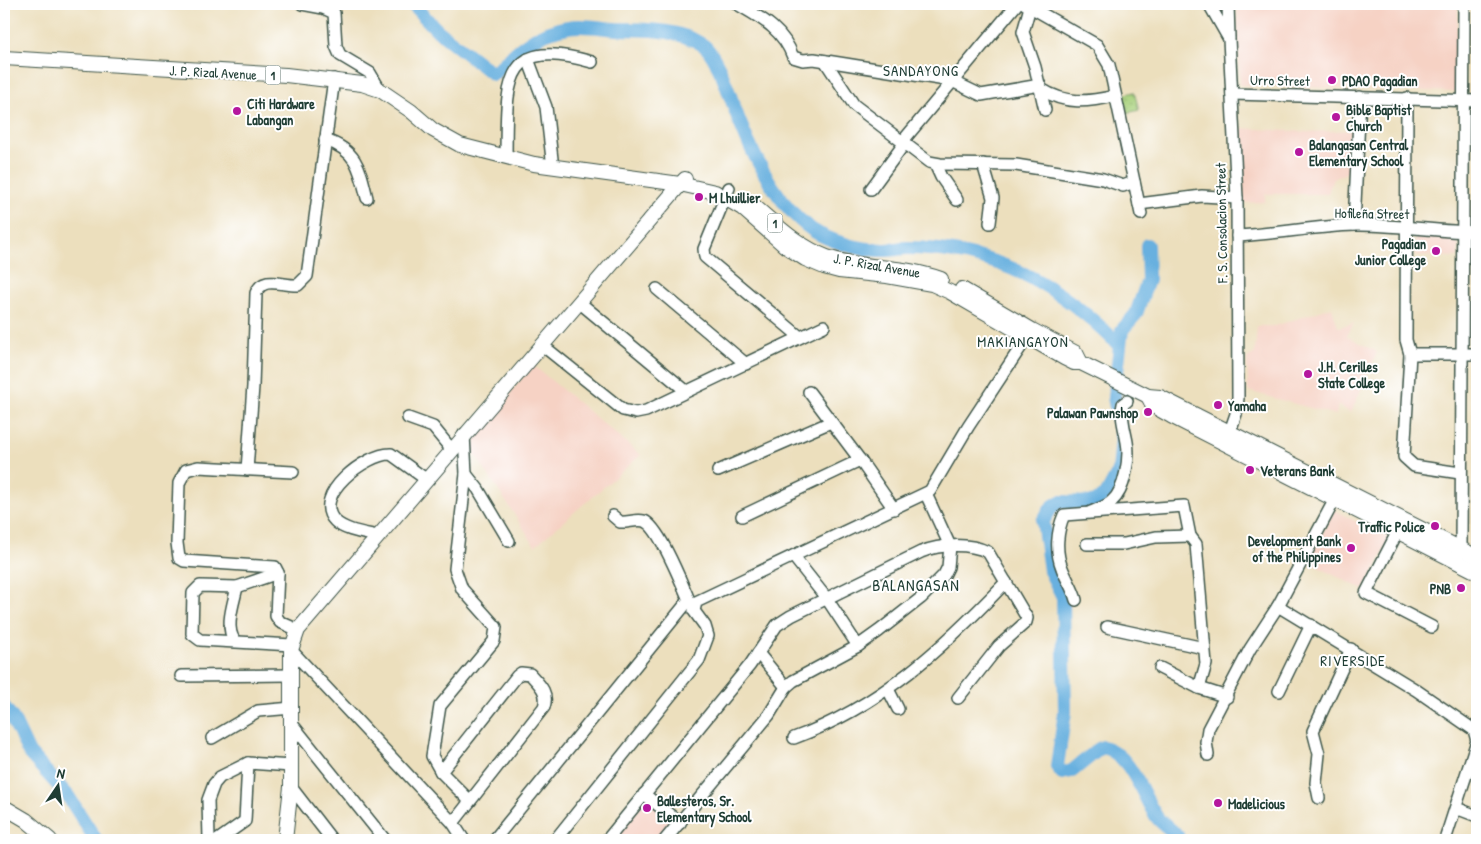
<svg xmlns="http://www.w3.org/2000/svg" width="1481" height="844" font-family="'Patrick Hand',sans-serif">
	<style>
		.built { fill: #f6d2c4 }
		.park { fill: url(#park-dots); stroke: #648758 }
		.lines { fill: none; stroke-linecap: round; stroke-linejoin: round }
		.river { stroke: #68b0df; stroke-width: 14 }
		.minor-casing { stroke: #3e5549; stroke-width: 14 }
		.major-casing { stroke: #3e5549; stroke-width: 16 }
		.minor { stroke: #fff; stroke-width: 11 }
		.major { stroke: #fff; stroke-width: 14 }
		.poi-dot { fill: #b5179e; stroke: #fff; stroke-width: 2 }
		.labels { text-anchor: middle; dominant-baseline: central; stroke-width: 4; stroke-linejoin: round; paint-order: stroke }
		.shield { fill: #fff; stroke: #627771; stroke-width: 1 }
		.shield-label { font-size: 12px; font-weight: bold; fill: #1f3d34 }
		.street-label { font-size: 14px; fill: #1f3d34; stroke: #fff }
		.poi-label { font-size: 14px; font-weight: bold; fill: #1f3d34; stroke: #fff; text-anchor: start }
		.neighbourhood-label { font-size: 15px; letter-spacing: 1px; fill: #1f3d34; stroke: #fff }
		.quarter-label { font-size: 16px; letter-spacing: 1px; fill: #1f3d34; stroke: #fff }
	</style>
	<defs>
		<pattern id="park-dots" width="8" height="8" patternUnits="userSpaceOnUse" patternTransform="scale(1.25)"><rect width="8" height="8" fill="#a8d17c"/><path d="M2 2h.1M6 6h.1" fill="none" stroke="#90b46c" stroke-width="1.8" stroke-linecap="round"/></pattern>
	</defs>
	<rect width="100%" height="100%" fill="#fff"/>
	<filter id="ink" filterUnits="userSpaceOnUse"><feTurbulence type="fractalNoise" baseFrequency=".02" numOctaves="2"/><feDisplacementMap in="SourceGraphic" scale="10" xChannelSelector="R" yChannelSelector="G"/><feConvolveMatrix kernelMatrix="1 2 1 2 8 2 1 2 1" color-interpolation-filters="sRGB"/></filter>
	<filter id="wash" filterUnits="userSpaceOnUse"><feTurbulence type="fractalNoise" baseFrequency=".0096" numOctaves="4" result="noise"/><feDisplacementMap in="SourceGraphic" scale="20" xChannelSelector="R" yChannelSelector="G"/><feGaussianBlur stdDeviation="1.12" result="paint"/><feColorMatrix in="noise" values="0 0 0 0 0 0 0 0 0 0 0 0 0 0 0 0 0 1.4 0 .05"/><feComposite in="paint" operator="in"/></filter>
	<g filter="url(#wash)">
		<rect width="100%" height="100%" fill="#ecdfbd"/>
		<g class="built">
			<polygon points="1237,4 1458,4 1456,92 1240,85"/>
			<polygon points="1240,128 1307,132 1356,130 1356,172 1346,173 1332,180 1328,194 1265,194 1265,202 1242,203"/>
			<polygon points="1415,234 1458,235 1458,257 1415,256"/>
			<polygon points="1332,307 1338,327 1354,323 1347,336 1377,352 1351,413 1338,405 1336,415 1248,391 1247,358 1255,353 1257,326 1275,326"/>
			<polygon points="533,365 641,455 535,546 468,444"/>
			<polygon points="1334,510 1390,539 1364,590 1308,562"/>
			<polygon points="644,796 672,819 656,840 624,840 616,834"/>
		</g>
		<polygon class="park" points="1134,92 1139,110 1123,114 1118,96"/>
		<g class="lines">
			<g class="river">
				<path d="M412 4 438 31 493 74C515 52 535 32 568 27 583 24 601 28 616 29 645 30 677 28 703 45 715 53 727 87 732 101 746 143 778 212 819 234 839 244 861 250 884 250 892 250 900 248 907 248 997 249 1059 284 1120 346"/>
				<path d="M1147 245 1148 280 1136 314 1122 330 1120 346 1114 397 1122 439 1119 471 1106 495 1094 503 1060 502 1052 507 1043 521 1050 571 1063 597 1065 712 1057 766 1062 773 1072 771 1099 749 1103 747C1132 755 1141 794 1156 816 1162 826 1174 829 1180 840"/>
				<polyline points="4,707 13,719 29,753 68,796 96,840"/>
			</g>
		</g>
	</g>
	<g filter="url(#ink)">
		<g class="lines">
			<defs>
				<g id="minor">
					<polyline points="302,4 323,8 334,13 336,46 340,55 370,73 380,90"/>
					<path d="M737 4C761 18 783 29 793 57L803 60 814 59 952 81 981 95 1040 85"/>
					<polyline points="1025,4 1097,45 1109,65 1141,214"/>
					<polyline points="1209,4 1229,39 1237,198 1238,398 1236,414 1227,440"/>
					<polyline points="1228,4 1229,37"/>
					<polyline points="1030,7 1023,32 1035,67 1045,110"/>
					<polyline points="528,59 546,107 552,159"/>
					<polyline points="825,61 854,105 929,162 940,164 1016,165 1103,179 1123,186 1134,182"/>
					<path d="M1041 89C1066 105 1088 102 1115 96"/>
					<polyline points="1232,94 1477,101"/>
					<polyline points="1407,98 1406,340 1410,354 1404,457 1414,466 1460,473"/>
					<path d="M325 140C357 150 360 169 367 198"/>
					<polyline points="902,142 1017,4"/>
					<path d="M506 157C507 86 500 35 592 62"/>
					<polyline points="935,164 941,177 957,200"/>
					<polyline points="983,164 993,198 990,223"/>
					<polyline points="729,188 704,249 705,257 800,337"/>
					<polyline points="871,189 904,144"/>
					<polyline points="1139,204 1202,196 1237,198"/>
					<polyline points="1354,225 1360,97"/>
					<path d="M1237 236C1277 234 1316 226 1355 225 1396 224 1437 232 1477 232"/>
					<polyline points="657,289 746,364"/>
					<polyline points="579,302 686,391"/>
					<polyline points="542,345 623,410 636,413 646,411 824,326"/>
					<polyline points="1410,354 1477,354"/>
					<polyline points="809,392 860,460 894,509"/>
					<polyline points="408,418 433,427 451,449"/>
					<path d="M247 470 253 386 256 293C263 275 283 286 298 285L307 276 334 79"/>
					<polyline points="718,471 831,422"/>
					<polyline points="293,472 198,467 186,470 179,483 177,543 179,558 184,561 275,567 278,573 276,616 280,622 298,630"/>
					<polyline points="466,474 478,489 509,541"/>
					<path d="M1091 512C1097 509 1108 506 1112 501 1125 490 1130 458 1127 442 1125 430 1120 416 1123 404L1127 401"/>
					<polyline points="742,516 860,460"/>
					<polyline points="1398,531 1366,593 1432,627"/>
					<path d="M378 536C365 533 345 531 335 521 310 496 367 453 391 454L427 480"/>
					<polyline points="1087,544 1124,544 1156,537 1190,536"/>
					<polyline points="1458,554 1461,548 1464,4"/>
					<polyline points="793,556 827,599 858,646"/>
					<polyline points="278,573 237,587 200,586 193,593 192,634 200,640 292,645"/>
					<path d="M1076 600C1073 588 1066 579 1062 568 1055 551 1057 531 1064 515L1184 506 1190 536 1196 544 1206 664 1199 688"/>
					<polyline points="1278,606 1416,690 1474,730 1477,741 1445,840"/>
					<polyline points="1107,627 1204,648"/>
					<path d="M235 641C224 628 234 602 237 587"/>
					<polyline points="291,650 453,823 464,840"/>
					<polyline points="758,653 786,687"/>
					<polyline points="1160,668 1199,688 1227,697"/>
					<polyline points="181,676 290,675"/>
					<polyline points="888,689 898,709"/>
					<polyline points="1279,691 1311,625"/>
					<polyline points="292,724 385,840"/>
					<polyline points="212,738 258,711 292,708"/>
					<path d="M794 738C881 706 943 648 1006 582"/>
					<polyline points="1208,755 1206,742 1208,729 1250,649 1278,606 1335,499"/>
					<polyline points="441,772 432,756 440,706 494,641 496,627 462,589 455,569 466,474 464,434"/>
					<polyline points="291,787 332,840"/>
					<polyline points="644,794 680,823"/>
					<polyline points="1319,798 1316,783 1319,754 1313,731 1351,649"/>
					<polyline points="1456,808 1477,816"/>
					<path d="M453 823 544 707C549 692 539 684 530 674L521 673 517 676 441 772 470 801"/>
					<polyline points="209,840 208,800 214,784 220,777 248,763 291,766"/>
					<polyline points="218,840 245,821 248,763"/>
					<path d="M494 840 689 600C682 584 659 526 644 521 636 519 627 523 620 522L613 516"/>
					<polyline points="555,840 699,660 708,636 705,626 694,611 696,602 930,491 968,427 1032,330"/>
					<path d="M607 840 750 665 777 625 791 616 921 552C941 544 969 543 988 552L1027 618 1026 622 999 646 958 698"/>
					<polyline points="665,840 769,715 786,687 793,681 858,646 879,631 921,598 944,575 948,567 950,546 926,494"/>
				</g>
				<g id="major">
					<polyline points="4,58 286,75 362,84 380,90 411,111 433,130 460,145 534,164 680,184 715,192 742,208 785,246 805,259 824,267 839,271 887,276 932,284 950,292 1064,358 1074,363 1081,363 1148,396 1160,397 1477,557"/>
					<path d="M748 201C773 221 796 246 827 257 863 269 903 265 941 279"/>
					<polyline points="962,289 1032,330 1076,353 1081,363"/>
					<polyline points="1148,396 1153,406 1171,416 1477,572"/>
					<polyline points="4,807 26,820 50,840"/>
					<polyline points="285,840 291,787 291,650 298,630 685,179"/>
				</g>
			</defs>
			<use href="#minor" class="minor-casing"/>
			<use href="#major" class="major-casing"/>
			<use href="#minor" class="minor"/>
			<use href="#major" class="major"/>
		</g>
	</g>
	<g class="poi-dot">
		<circle cx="1332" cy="80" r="5"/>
		<circle cx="237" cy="111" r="5"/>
		<circle cx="1336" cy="117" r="5"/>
		<circle cx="1299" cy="152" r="5"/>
		<circle cx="699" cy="197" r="5"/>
		<circle cx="1436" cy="251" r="5"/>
		<circle cx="1308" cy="374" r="5"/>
		<circle cx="1218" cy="405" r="5"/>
		<circle cx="1148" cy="412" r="5"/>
		<circle cx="1250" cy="470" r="5"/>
		<circle cx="1435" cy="526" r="5"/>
		<circle cx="1351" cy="548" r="5"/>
		<circle cx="1461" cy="588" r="5"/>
		<circle cx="1218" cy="803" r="5"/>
		<circle cx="647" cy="808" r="5"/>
	</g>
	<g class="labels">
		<g class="shield">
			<rect x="265.5" y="65.5" width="15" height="19" rx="4"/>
			<rect x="767.5" y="213.5" width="15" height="19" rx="4"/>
		</g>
		<g class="shield-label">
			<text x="273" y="75">1</text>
			<text x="775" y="223">1</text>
		</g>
		<g class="street-label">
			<text transform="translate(213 72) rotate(3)">J. P. Rizal Avenue</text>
			<text transform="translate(1280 80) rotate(1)">Urro Street</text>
			<text transform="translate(1372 213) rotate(1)">Hofileña Street</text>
			<text transform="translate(1221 223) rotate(-91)">F. S. Consolacion Street</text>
			<text transform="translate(877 265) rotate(10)">J. P. Rizal Avenue</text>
		</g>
		<g class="poi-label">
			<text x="1342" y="80">PDAO Pagadian</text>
			<text x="247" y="103">Citi Hardware<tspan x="247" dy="16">Labangan</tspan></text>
			<text x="1346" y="109">Bible Baptist<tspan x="1346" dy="16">Church</tspan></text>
			<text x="1309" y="144">Balangasan Central<tspan x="1309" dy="16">Elementary School</tspan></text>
			<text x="709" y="197">M Lhuillier</text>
			<text x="1426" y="243" text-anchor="end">Pagadian<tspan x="1426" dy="16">Junior College</tspan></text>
			<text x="1318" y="366">J.H. Cerilles<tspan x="1318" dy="16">State College</tspan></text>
			<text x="1228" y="405">Yamaha</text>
			<text x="1138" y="412" text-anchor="end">Palawan Pawnshop</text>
			<text x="1260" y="470">Veterans Bank</text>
			<text x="1425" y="526" text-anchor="end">Traffic Police</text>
			<text x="1341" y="540" text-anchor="end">Development Bank<tspan x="1341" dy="16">of the Philippines</tspan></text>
			<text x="1451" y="588" text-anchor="end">PNB</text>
			<text x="657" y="800">Ballesteros, Sr.<tspan x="657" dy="16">Elementary School</tspan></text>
			<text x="1228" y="803">Madelicious</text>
		</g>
		<g class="neighbourhood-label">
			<text x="921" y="70">SANDAYONG</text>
			<text x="1023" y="341">MAKIANGAYON</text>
			<text x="1353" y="660">RIVERSIDE</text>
		</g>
		<g class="quarter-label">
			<text x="916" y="585">BALANGASAN</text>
		</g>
	</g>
	<rect width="1481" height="844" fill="none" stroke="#fff" stroke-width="20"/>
	<g transform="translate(58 786) rotate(13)" stroke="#ffffff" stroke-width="4" paint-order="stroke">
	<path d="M0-4L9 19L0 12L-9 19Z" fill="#1f3d34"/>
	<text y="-8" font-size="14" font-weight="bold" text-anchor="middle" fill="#1f3d34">N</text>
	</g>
</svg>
